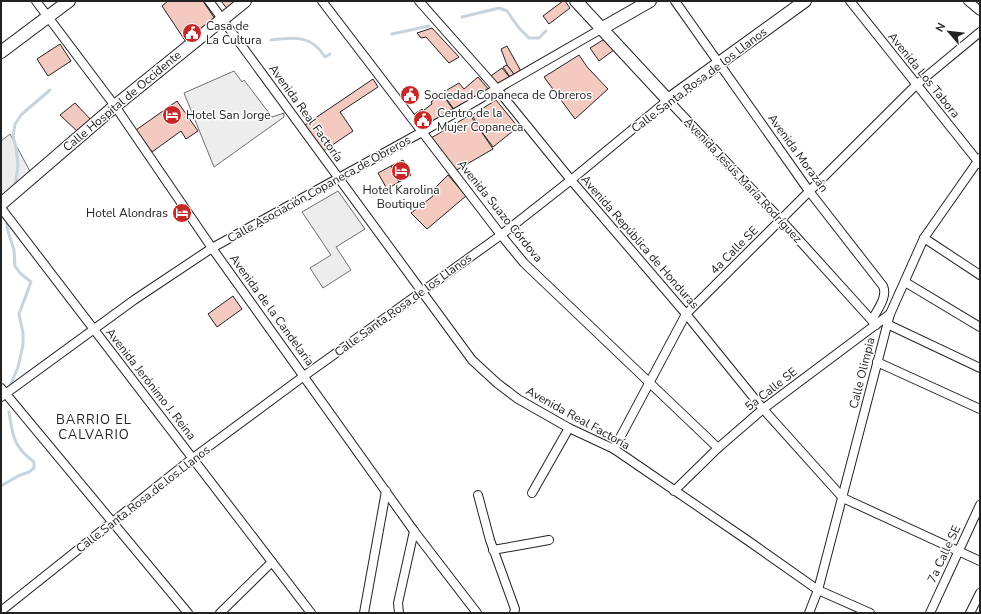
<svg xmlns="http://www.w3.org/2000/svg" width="981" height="614" font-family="'Nunito Sans',sans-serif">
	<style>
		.parking { fill: #ededed; stroke: #6f6f6f }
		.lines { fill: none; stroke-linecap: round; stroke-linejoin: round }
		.stream { stroke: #c7d3dd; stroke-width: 3 }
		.building { fill: #f3c9c0; stroke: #222 }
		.street-casing { stroke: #222; stroke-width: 10 }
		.secondary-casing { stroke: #222; stroke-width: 14 }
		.street { stroke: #fff; stroke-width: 8 }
		.secondary { stroke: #fff; stroke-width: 12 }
		.labels { text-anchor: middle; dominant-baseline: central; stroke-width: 3; stroke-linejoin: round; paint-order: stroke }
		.poi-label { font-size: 12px; fill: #222; stroke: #fff; text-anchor: start }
		.street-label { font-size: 12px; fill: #222; stroke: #fff }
		.neighbourhood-label { font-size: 13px; letter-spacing: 1px; fill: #222; stroke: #fff }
	</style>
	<rect width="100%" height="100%" fill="#fff"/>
	<g class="parking">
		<polygon points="234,71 242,82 244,80 272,117 284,113 284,117 214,167 184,93"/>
		<polygon points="10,134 32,175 1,201 1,141"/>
		<polygon points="338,191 365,229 336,247 351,270 323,288 310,268 331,255 302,212"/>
	</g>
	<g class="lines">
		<g class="stream">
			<polyline points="462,17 499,8 507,11 519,28 529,38 539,38 546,31"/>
			<polyline points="392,34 429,26"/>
			<path d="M271 40C294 37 312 35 325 57L330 54"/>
			<polyline points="15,186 18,166 16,147 13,136 15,124 22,114 50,90"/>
			<polyline points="7,220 7,228 14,250 15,266 20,273 31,282 19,314 23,333 23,345 18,367 11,384"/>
			<path d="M1 486 18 476 29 472 34 468V462C13 446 13 437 9 412"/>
		</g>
	</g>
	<g class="building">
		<polygon points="168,1 203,1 217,22 188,45 162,6"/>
		<polygon points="221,1 240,1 228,10"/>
		<polygon points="563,1 565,1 570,8 549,24 543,16"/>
		<polygon points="432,28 459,57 449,63 426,37 421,38 417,33"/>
		<polygon points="603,40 607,41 614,50 599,61 590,48"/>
		<polygon points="60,44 71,61 48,76 37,59"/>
		<polygon points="507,46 522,73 516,77 507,65 501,49"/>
		<polygon points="579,55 588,68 608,89 575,119 544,77"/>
		<polygon points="507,65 516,77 512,80 503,67"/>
		<polygon points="502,68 512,80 497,89 488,78"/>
		<polygon points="478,77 491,92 456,112 442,93 459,83 464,89"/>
		<polygon points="373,79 378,87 340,112 353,131 322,152 305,125"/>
		<polygon points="442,94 455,112 435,124 424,110 432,104 431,102"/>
		<polygon points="496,100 518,127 493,147 479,128 472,115"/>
		<polygon points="177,101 198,131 186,139 181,131 152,152 136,130"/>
		<polygon points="75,103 93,122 79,133 60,115"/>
		<polygon points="422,109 434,124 424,130 413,115"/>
		<polygon points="470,115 493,149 455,171 431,138"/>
		<polygon points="403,160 411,175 399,182 391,166"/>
		<polygon points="391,166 399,182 387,189 378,173"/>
		<polygon points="448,175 466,196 427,229 411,213 433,196 430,193"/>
		<polygon points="233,296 242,309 217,327 208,314"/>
	</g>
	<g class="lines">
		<defs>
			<g id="street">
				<polyline points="36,1 115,106 212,248 414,531 477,613"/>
				<polyline points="209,1 472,360 497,383 518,399 569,428 614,449 747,540 818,590 870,613"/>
				<polyline points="322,1 501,235 524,263 718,448"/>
				<polyline points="419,1 497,89 571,180 686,314 763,409 843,498 980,561"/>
				<path d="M675 1 809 191 883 286C888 297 877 310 872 320"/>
				<polyline points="850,1 980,164"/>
				<polyline points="968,1 980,11"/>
				<polyline points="1,208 311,613"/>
				<polyline points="924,238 980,275"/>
				<polyline points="905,282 980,327"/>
				<polyline points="887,324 980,368"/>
				<polyline points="877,362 980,409"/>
				<polyline points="1,388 188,613"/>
				<polyline points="1,397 134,300 212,248 422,132 601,29"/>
				<polyline points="614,449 686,314 916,85 980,32"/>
				<polyline points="674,491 718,448 763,409 890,314"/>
				<polyline points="532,493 569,428"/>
				<polyline points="478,495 490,540 515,609 514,613"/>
				<polyline points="493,550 549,540"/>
				<polyline points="1,611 193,458 304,376 501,235 571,180 668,100 781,220 876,325"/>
				<polyline points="220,613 272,562"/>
				<polyline points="364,613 386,491"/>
				<polyline points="399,613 398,603 414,531"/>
				<polyline points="809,613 818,590 890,314 924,238 980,158"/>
				<polyline points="930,613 980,505"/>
				<polyline points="970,613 980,593"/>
			</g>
			<g id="secondary">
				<polyline points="576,1 668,100 805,1"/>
				<polyline points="601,29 650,1"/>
				<polyline points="1,52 69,1"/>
				<polyline points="1,204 115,106 245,1"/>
			</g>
		</defs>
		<use href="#street" class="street-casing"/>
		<use href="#secondary" class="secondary-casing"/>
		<use href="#street" class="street"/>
		<use href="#secondary" class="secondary"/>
	</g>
	<defs>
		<symbol id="civic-disc" viewBox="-11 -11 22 22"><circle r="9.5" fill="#c62828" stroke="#fff"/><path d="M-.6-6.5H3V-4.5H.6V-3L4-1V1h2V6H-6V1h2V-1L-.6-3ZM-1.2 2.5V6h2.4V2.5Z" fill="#fff"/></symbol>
		<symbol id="hotel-disc" viewBox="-11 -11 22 22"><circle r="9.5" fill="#c62828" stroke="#fff"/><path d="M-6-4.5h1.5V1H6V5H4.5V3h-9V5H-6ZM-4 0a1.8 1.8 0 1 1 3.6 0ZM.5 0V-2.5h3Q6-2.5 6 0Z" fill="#fff"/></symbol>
	</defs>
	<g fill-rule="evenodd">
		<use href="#civic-disc" x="181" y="22" width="22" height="22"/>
		<use href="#civic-disc" x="399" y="84" width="22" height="22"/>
		<use href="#hotel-disc" x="161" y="104" width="22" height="22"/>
		<use href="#civic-disc" x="412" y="109" width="22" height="22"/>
		<use href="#hotel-disc" x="390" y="160" width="22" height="22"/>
		<use href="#hotel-disc" x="171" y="202" width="22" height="22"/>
	</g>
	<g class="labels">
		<g class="poi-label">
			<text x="206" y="26">Casa de<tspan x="206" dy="14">La Cultura</tspan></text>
			<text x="424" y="95">Sociedad Copaneca de Obreros</text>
			<text x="437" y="113">Centro de la<tspan x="437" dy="14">Mujer Copaneca</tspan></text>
			<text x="186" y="115">Hotel San Jorge</text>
			<text x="401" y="190" text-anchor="middle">Hotel Karolina<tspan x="401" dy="14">Boutique</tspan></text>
			<text x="168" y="213" text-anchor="end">Hotel Alondras</text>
		</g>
		<g class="street-label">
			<text transform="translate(924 75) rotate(51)">Avenida Los Tabora</text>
			<text transform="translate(699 80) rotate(-37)">Calle Santa Rosa de los Llanos</text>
			<text transform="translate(122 101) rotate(-40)">Calle Hospital de Occidente</text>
			<text transform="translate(306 113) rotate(54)">Avenida Real Factoría</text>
			<text transform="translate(798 153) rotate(54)">Avenida Morazán</text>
			<text transform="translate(743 180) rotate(47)">Avenida Jesús María Rodríguez</text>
			<text transform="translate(319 189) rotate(-29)">Calle Asociación Copaneca de Obreros</text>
			<text transform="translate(500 211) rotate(51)">Avenida Suazo Córdova</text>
			<text transform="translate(640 242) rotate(49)">Avenida República de Honduras</text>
			<text transform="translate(734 250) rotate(-45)">4a Calle SE</text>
			<text transform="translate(403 305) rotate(-36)">Calle Santa Rosa de los Llanos</text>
			<text transform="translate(272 310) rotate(54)">Avenida de la Candelaria</text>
			<text transform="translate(862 373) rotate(-76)">Calle Olimpia</text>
			<text transform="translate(151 384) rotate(52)">Avenida Jerónimo J. Reina</text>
			<text transform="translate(771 389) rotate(-38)">5a Calle SE</text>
			<text transform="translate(578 418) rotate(29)">Avenida Real Factoría</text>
			<text transform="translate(143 499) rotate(-38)">Calle Santa Rosa de los Llanos</text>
			<text transform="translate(944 554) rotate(-65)">7a Calle SE</text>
		</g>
		<g class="neighbourhood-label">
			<text x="94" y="420">BARRIO EL<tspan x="94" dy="15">CALVARIO</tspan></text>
		</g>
	</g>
	<rect width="981" height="614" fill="none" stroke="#222222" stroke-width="4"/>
	<g transform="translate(949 32) rotate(298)" stroke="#ffffff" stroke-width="3" paint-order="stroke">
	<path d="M0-3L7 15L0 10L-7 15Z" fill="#222222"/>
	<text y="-6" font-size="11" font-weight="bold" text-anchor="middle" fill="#222222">N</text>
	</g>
</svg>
